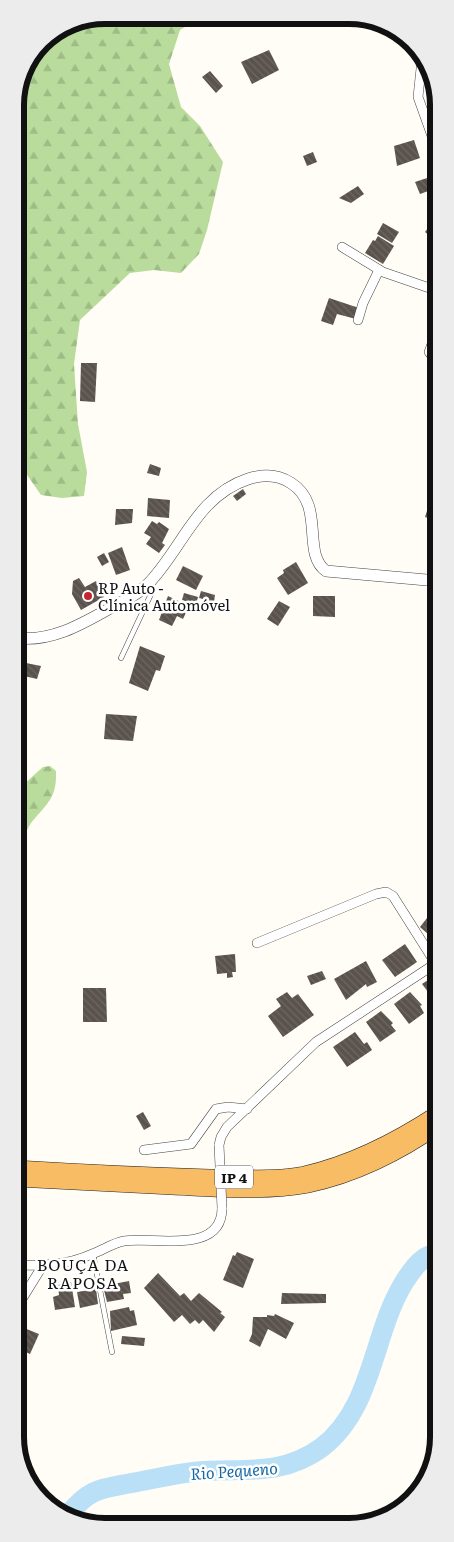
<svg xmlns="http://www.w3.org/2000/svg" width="454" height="1542" font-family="Literata,serif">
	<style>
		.forest { fill: url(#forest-firs) }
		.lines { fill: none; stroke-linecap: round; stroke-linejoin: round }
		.river { stroke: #b9e0f7; stroke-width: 20 }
		.building { fill: url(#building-back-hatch) }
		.service-casing { stroke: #444; stroke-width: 5.5 }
		.minor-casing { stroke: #444; stroke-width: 10 }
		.tertiary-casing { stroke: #444; stroke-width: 12 }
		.trunk-casing { stroke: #222; stroke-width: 16 }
		.service { stroke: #fff; stroke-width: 4.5 }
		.minor { stroke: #fff; stroke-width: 9 }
		.tertiary { stroke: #fff; stroke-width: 11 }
		.trunk { stroke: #f7bc64; stroke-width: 15 }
		.minor-bridge-casing { stroke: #444; stroke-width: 10; stroke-linecap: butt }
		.minor-bridge { stroke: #fff; stroke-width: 9 }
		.poi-dot { fill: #c4262e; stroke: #fff; stroke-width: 2 }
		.labels { text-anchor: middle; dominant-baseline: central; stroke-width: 5; stroke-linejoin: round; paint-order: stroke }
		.shield { fill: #fff; stroke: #585858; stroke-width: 1 }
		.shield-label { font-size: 14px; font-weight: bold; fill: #111 }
		.poi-label { font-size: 15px; fill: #111; stroke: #fff; text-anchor: start }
		.neighbourhood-label { font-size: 16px; letter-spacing: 1px; fill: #111; stroke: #fff }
		.water-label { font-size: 16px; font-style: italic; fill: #1768a6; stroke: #fff }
		.rim { fill: none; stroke: #111; stroke-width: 6 }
	</style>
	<defs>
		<pattern id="forest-firs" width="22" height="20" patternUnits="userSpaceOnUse" patternTransform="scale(1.25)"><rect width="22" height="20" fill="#b9dc9c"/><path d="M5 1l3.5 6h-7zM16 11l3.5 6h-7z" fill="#9ebc85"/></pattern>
		<pattern id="building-back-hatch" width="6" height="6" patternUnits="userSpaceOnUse" patternTransform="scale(1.25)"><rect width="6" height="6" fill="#5a524d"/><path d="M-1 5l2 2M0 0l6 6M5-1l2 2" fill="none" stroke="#6d6662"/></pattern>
	</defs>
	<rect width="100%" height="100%" fill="#fffdf5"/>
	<g class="forest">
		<polygon points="197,20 180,30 169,64 181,107 200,126 223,162 207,230 199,254 181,273 154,270 130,273 80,320 74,364 78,424 87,472 84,496 62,498 41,495 16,459 15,99 42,41 71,22"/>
		<path d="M50 766 56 771C57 799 47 803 31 823 25 832 21 846 16 856V783L24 784 43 767Z"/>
	</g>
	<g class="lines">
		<path class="river" d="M68 1515C91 1486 103 1489 137 1482 155 1479 174 1474 193 1472 240 1467 279 1478 321 1448 373 1409 372 1336 403 1284 408 1276 414 1266 422 1260 426 1256 433 1254 439 1252"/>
	</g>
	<g class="building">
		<polygon points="269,50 279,70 252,84 241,62"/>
		<polygon points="210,71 223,86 216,93 202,77"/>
		<polygon points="414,140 420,158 397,166 394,146"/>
		<polygon points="313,152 317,162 307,166 303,156"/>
		<polygon points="427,178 431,190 420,194 415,182"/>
		<polygon points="358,186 364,194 351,203 339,198"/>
		<polygon points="437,216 437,242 425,232"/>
		<polygon points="383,223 399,232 392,243 377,234"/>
		<polygon points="378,236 394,246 383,264 365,253 373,240 375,241"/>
		<polygon points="438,253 438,281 427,276"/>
		<polygon points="329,298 359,308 356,319 337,314 333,325 321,321"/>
		<polygon points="81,363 97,363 95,402 80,401"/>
		<polygon points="431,458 438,461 438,477 427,474"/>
		<polygon points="150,464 161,468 159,476 147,473"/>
		<polygon points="437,480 438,480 438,521 425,517"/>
		<polygon points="243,489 246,494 237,501 233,496"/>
		<polygon points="148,498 170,500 169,518 147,516"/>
		<polygon points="116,509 133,509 132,523 115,525"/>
		<polygon points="152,521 157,524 159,522 169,529 162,543 165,545 159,553 146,544 151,537 144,533"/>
		<polygon points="122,547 130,570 116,575 108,553"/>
		<polygon points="104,553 109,562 102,566 97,557"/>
		<polygon points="296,562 308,583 288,595 277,578 284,573 283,570"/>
		<polygon points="183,566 203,576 196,590 176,580"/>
		<polygon points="79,578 85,587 96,581 104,597 81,610 72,594 73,581"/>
		<polygon points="201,591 215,595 214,602 199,598"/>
		<polygon points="184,593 198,597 196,604 182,600"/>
		<polygon points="168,596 189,606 183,619 177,616 172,626 159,620"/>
		<polygon points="313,596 335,596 335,617 313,616"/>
		<polygon points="279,601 290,607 278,626 267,619"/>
		<polygon points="140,646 165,656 160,671 156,670 148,691 129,683"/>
		<polygon points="21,662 41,666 37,679 24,676 23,680 27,681 24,694 27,694 22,709 16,707 16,663"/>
		<polygon points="106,714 137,716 133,741 104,739"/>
		<polygon points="427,918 437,927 438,926 438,943 420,927"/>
		<polygon points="405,944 417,962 395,977 382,960"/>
		<polygon points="235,954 236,972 232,972 233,977 227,978 227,973 217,974 215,956"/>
		<polygon points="366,961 377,982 367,987 366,984 346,1000 334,979"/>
		<polygon points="322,971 326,979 311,985 307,976"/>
		<polygon points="438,973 438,1003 437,1004 422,984"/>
		<polygon points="83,988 106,988 107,1022 83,1022"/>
		<polygon points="287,992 292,998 298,994 314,1015 283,1037 268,1016 281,1006 276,999"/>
		<polygon points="410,992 422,1005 420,1006 424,1013 409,1024 394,1004"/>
		<polygon points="381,1011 393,1023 391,1025 396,1031 380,1042 366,1022"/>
		<polygon points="355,1032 364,1044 367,1042 372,1050 347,1067 333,1047"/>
		<polygon points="143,1112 151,1126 144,1130 136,1116"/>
		<polygon points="237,1252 254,1259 243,1288 223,1280 233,1255 235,1256"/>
		<polygon points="158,1273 180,1296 184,1293 191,1301 199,1293 222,1312 220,1313 225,1317 214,1332 203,1320 199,1324 195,1320 190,1324 182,1315 174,1322 144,1288"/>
		<polygon points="129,1281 131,1293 123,1294 124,1299 107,1302 103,1286"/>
		<polygon points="71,1282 75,1307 55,1310 53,1297 59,1295 58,1285"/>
		<polygon points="96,1289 98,1304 80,1308 77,1292"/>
		<polygon points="282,1293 326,1294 326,1303 281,1304"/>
		<polygon points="129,1307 130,1311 134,1310 137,1325 111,1331 110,1311"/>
		<polygon points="275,1314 294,1323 286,1339 268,1329 260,1347 249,1341 252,1334 253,1317 267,1317 267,1315 274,1316"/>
		<polygon points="19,1326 39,1334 30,1354 17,1348"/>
		<polygon points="122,1336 145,1338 144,1346 121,1344"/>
		<polygon points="17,1364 23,1365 20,1395 17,1394"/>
	</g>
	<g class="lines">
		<defs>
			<g id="service">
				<polyline points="121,658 151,594 153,581"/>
				<polyline points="93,1254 112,1352"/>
			</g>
			<g id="minor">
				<polyline points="422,59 418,97 437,150"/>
				<polyline points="342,247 383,272 438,291"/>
				<polyline points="358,320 363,303 379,270"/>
				<polyline points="438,328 429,352 438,363"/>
				<polyline points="257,943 376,894 386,892 393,896 436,964"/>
				<polyline points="219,1145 221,1137 227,1127 316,1042 438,962"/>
				<polyline points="144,1150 191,1144 216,1109 228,1107 247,1109"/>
				<path d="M16 1265C43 1266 68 1265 92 1254 103 1250 113 1243 124 1241 152 1236 222 1256 222 1208"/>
				<polyline points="17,1307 43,1265"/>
			</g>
			<path id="tertiary" d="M16 638C52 642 82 624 112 607 124 601 137 595 147 585 182 550 196 496 248 479 263 474 277 474 291 483 326 505 301 553 326 571L438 581"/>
			<g id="trunk">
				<path d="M16 1168C81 1172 145 1175 210 1177 241 1177 274 1180 304 1174 353 1163 397 1140 438 1113"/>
				<path d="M16 1179C68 1182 120 1184 172 1187 217 1189 263 1193 308 1185 353 1176 400 1153 438 1126"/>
			</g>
		</defs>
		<use href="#service" class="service-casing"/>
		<use href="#minor" class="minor-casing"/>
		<use href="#tertiary" class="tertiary-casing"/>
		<use href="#trunk" class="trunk-casing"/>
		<use href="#service" class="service"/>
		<use href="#minor" class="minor"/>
		<use href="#tertiary" class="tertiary"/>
		<use href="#trunk" class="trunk"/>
		<defs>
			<polyline id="minor-bridge" points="219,1145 222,1208"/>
		</defs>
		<use href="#minor-bridge" class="minor-bridge-casing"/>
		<use href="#minor-bridge" class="minor-bridge"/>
	</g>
	<circle class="poi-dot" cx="88" cy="596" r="5"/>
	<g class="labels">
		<rect class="shield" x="215" y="1165.5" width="38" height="23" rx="4"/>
		<g class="shield-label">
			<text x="234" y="1177">IP 4</text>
		</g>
		<g class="poi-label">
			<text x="98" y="587">RP Auto -<tspan x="98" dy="17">Clínica Automóvel</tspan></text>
		</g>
		<g class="neighbourhood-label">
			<text x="83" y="1264">BOUÇA DA<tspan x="83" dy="18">RAPOSA</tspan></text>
		</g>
		<g class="water-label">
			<text transform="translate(234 1470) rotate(-4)">Rio Pequeno</text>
		</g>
	</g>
	<path d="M0 0H454V1542H0ZM105 24H349A81 81 0 0 1 430 105V1437A81 81 0 0 1 349 1518H105A81 81 0 0 1 24 1437V105A81 81 0 0 1 105 24Z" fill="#ececec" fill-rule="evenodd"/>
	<path class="rim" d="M105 24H349A81 81 0 0 1 430 105V1437A81 81 0 0 1 349 1518H105A81 81 0 0 1 24 1437V105A81 81 0 0 1 105 24Z"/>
</svg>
